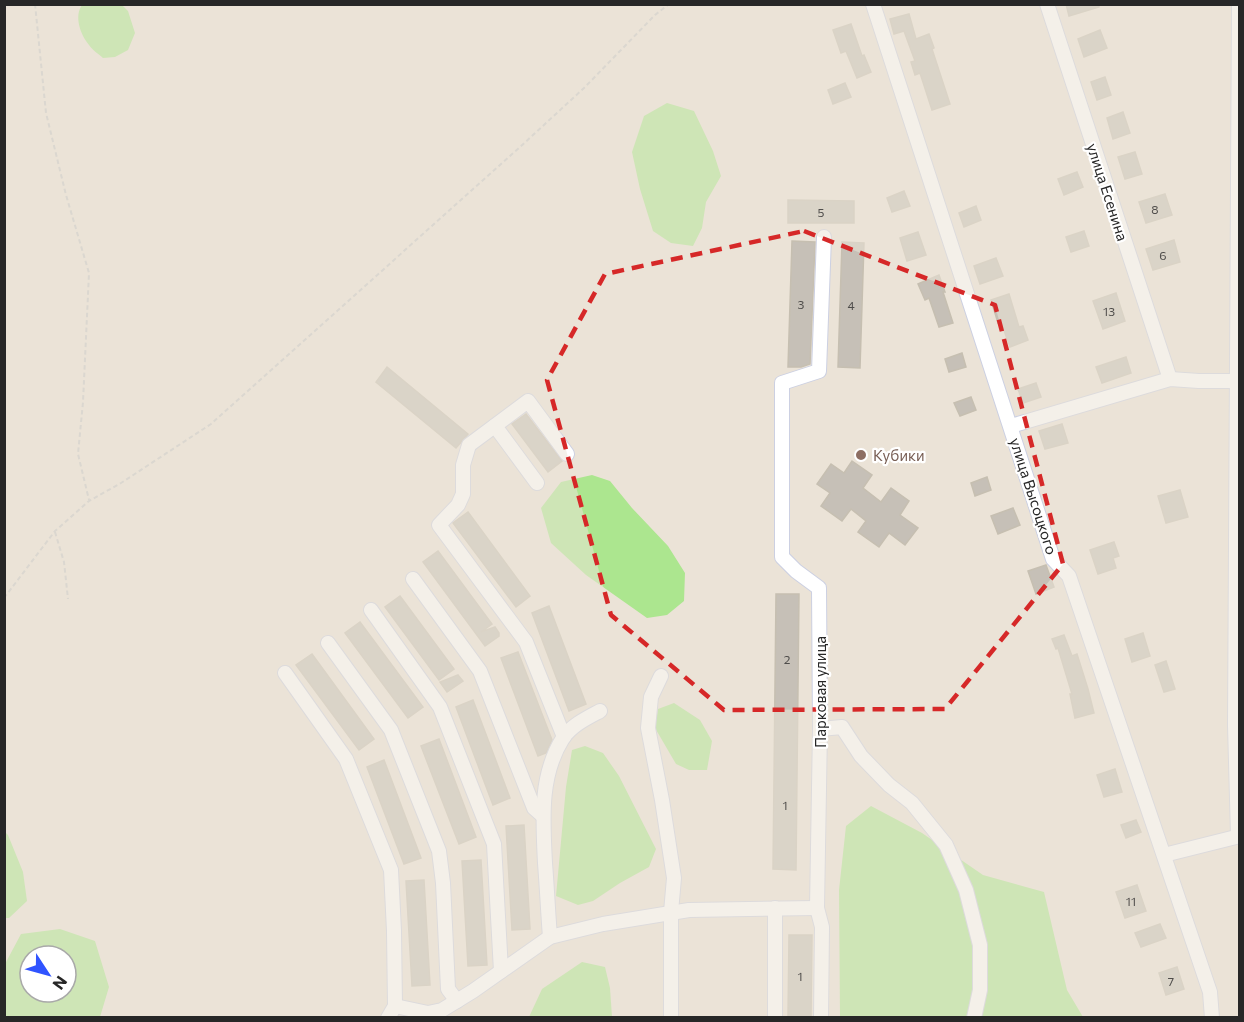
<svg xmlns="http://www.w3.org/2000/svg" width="1244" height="1022" font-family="Commissioner,sans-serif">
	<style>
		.green { fill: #ace68f; fill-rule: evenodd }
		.building { fill: #c6c0b7; stroke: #c6bfb1; stroke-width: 1.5 }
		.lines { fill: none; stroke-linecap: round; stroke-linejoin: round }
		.minor-casing { stroke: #ccd0e2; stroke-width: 16 }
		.path { stroke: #c7c7c7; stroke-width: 2; stroke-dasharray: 4.5 3; stroke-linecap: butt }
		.minor { stroke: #fff; stroke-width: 14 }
		.marked { fill: none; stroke: #d62828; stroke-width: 4.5; stroke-dasharray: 12 8; stroke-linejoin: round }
		.education-dot { fill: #8d6e63; stroke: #fff; stroke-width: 2 }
		.labels { text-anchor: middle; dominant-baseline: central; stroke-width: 4.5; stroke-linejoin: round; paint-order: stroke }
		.number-label { font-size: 12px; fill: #4f4d4b }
		.street-label { font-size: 15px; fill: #272727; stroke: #fff }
		.education-label { font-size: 15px; fill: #785e54; stroke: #fff; text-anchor: start }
	</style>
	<rect width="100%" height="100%" fill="#ebe3d7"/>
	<g class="green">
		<path d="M82 5H122L128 11 135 33 128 50 115 57 103 58C99 54 92 50 89 45 80 34 74 16 82 5Z"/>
		<polygon points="667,103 694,111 713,151 721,176 706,202 702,228 693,246 671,243 653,231 640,189 632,152 644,116"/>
		<polygon points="592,475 610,481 632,508 668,546 685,573 684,601 667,615 647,618 586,575 551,543 541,508 561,482"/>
		<polygon points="674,703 700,720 712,741 707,770 689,770 676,764 655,728 658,709"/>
		<polygon points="585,746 603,753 619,776 656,849 649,867 620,883 593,901 578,905 556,896 566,787 572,750"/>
		<polygon points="871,806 922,833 983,875 1044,892 1067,990 1083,1017 840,1018 839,890 846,826"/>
		<polygon points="5,832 8,835 23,872 27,901 9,918 5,918"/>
		<path d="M60 929 95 941 109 987 100 1017H5V964L21 934ZM30 956H66V992H30Z"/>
		<polygon points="582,962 605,967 610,988 612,1017 529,1017 542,989"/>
	</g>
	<g class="building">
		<polygon points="1066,4 1099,4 1099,7 1069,16"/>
		<polygon points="909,14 916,39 929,34 934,48 932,49 950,104 932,110 920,73 915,75 911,62 915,61 904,31 894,34 890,19"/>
		<polygon points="851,24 862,56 864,55 871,72 857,78 846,51 841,53 833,30"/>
		<polygon points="1100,30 1107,48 1084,57 1078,39"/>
		<polygon points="1105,77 1111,95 1097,100 1091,82"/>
		<polygon points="845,83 851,97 833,104 828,90"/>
		<polygon points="1123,112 1130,133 1113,139 1107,118"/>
		<polygon points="1135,152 1142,174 1125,179 1118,157"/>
		<polygon points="1077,172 1083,187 1064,195 1058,179"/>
		<polygon points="904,191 910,206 892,212 887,198"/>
		<polygon points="1165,194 1172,215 1146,223 1139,202"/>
		<polygon points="788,200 854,201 854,223 788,223"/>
		<polygon points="976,206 981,220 964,227 959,213"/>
		<polygon points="1084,231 1089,246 1071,252 1066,237"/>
		<polygon points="918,232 926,255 907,261 900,238"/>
		<polygon points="1174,240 1180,262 1153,270 1146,249"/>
		<polygon points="792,241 815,242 810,364 801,367 788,367"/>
		<polygon points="842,242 864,243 860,368 838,367"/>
		<polygon points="996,258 1003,276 980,284 974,266"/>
		<polygon points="939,275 945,292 943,292 953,323 939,327 929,298 925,300 918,284"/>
		<polygon points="1116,293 1125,321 1103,329 1093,301"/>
		<polygon points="1009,294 1019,327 1023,326 1028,340 1010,347 1001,322 998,323 991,300"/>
		<polygon points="962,353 966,367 949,372 945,359"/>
		<polygon points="1126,357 1131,373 1102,383 1096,367"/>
		<polygon points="387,367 468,434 456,448 376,382"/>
		<polygon points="1036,383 1041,397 1023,403 1018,389"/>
		<polygon points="971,397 976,410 960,416 954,403"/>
		<polygon points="526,414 562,461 548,472 512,424"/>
		<polygon points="1062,424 1068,443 1045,449 1039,431"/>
		<polygon points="852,461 872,475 863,488 881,502 891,488 909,501 900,515 918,528 905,545 889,533 879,547 858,532 866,521 851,509 842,521 821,506 830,493 817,484 831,464 844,473"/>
		<polygon points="987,477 991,490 975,496 971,483"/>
		<polygon points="1180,490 1188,517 1166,523 1158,496"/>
		<polygon points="1013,508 1020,525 998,534 991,516"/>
		<polygon points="468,512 530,596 516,607 453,523"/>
		<polygon points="1114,542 1119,556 1113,558 1116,568 1098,574 1090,550"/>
		<polygon points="438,551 492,624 481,632 495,627 499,633 499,636 485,646 423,562"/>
		<polygon points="1046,565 1054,587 1036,594 1028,571"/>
		<polygon points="776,594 799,594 796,870 773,869"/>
		<polygon points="400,596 454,669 439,680 385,607"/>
		<polygon points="549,606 586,704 569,711 532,613"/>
		<polygon points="360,622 423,707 408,718 345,633"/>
		<polygon points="1143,633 1150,656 1132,662 1125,639"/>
		<polygon points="1064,635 1072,656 1077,654 1088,689 1094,713 1075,718 1070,694 1072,694 1058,648 1056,649 1052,639"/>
		<polygon points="518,652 552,740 546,753 538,756 501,658"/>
		<polygon points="312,654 374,739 359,750 296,665"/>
		<polygon points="1166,661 1175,689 1164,692 1155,665"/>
		<polygon points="458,675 463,681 447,692 440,682"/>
		<polygon points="473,700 510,798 493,805 456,707"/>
		<polygon points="439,739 476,837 459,844 421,746"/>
		<polygon points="384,760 421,858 404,864 367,767"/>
		<polygon points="1115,769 1122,792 1104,797 1097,775"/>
		<polygon points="1136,820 1141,832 1126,838 1121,825"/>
		<polygon points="524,825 530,929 512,930 506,826"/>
		<polygon points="481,860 487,965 468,966 462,861"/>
		<polygon points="424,880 430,985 412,986 406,881"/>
		<polygon points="1137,885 1146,911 1125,918 1116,892"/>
		<polygon points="1160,924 1166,938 1141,947 1135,933"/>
		<polygon points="789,935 812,935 811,1017 788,1017"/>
		<polygon points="1177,967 1184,989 1166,995 1159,973"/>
	</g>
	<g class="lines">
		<defs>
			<g id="minor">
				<polyline points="873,4 1053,559 1069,576 1210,992 1212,1018"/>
				<polyline points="1047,4 1170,379"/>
				<polyline points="495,426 537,483"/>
				<polyline points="1011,426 1170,379 1199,381 1237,381"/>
				<polyline points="413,579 480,671 534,808 543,816"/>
				<polyline points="371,610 440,707 494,844 501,971"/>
				<polyline points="328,643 391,730 439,851 443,883 448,989 457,1001"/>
				<polyline points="285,673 346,759 391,870 394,931 395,1006 388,1018"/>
				<polyline points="661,676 651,697 648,728 662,800 674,878 671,912 671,1018"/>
				<polyline points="820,729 842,727 861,756 889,785 912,803 946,845 966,890 980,945 980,990 974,1018"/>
				<polyline points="564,737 526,642 439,525 458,505 463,494 463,465 469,445 528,401 567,454"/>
				<polyline points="1238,836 1235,725 1239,4"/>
				<polyline points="1164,855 1240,836"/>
				<path d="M550 937C548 912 547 888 545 863 543 821 539 776 563 738 572 725 587 718 600 711"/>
				<polyline points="395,1006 428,1013 442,1010 473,991 550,937 603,924 689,910 817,908"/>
				<polyline points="775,1018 775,908"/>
				<polyline points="821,1018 822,927 817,908 820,729 819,588 796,571 782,557 782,383 819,371 824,237"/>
			</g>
		</defs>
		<use href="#minor" class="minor-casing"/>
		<g class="path">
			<polyline points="35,4 46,113 66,195 89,273 83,402 78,454 89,500"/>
			<polyline points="55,532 64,562 68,599"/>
			<polyline points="4,598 55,531 89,501 121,483 211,424 520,147 584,88 655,15 669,4"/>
		</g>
		<use href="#minor" class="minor"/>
	</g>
	<path d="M0 0H1244V1022H0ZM804 231 995 305 1063 564 945 709 724 710 611 615 547 380 605 274Z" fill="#ebe3d7" fill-opacity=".55" fill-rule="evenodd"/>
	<path class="marked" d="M804 231 995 305 1063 564 945 709 724 710 611 615 547 380 605 274Z"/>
	<circle class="education-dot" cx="861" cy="455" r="6"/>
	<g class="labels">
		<g class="number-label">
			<text x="1155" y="209">8</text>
			<text x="821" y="212">5</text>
			<text x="1163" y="255">6</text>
			<text x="801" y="304">3</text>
			<text x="851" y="305">4</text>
			<text x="1109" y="311">13</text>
			<text x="787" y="659">2</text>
			<text x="785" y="805">1</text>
			<text x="1131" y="901">11</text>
			<text x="800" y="976">1</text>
			<text x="1171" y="981">7</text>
		</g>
		<g class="street-label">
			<text transform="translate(1108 192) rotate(72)">улица Есенина</text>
			<text transform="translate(1034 496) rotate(72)">улица Высоцкого</text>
			<text transform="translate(820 692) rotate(-90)">Парковая улица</text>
		</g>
		<g class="education-label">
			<text x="873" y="455">Кубики</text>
		</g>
	</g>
	<rect width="1244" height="1022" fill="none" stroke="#272727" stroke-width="12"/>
	<g transform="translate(48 974) rotate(126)"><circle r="28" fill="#ffffff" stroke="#a9a9a9" stroke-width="1.5"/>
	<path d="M0-4.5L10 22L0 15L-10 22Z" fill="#3054ff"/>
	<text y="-9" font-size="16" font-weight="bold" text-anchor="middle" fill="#272727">N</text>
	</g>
</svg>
